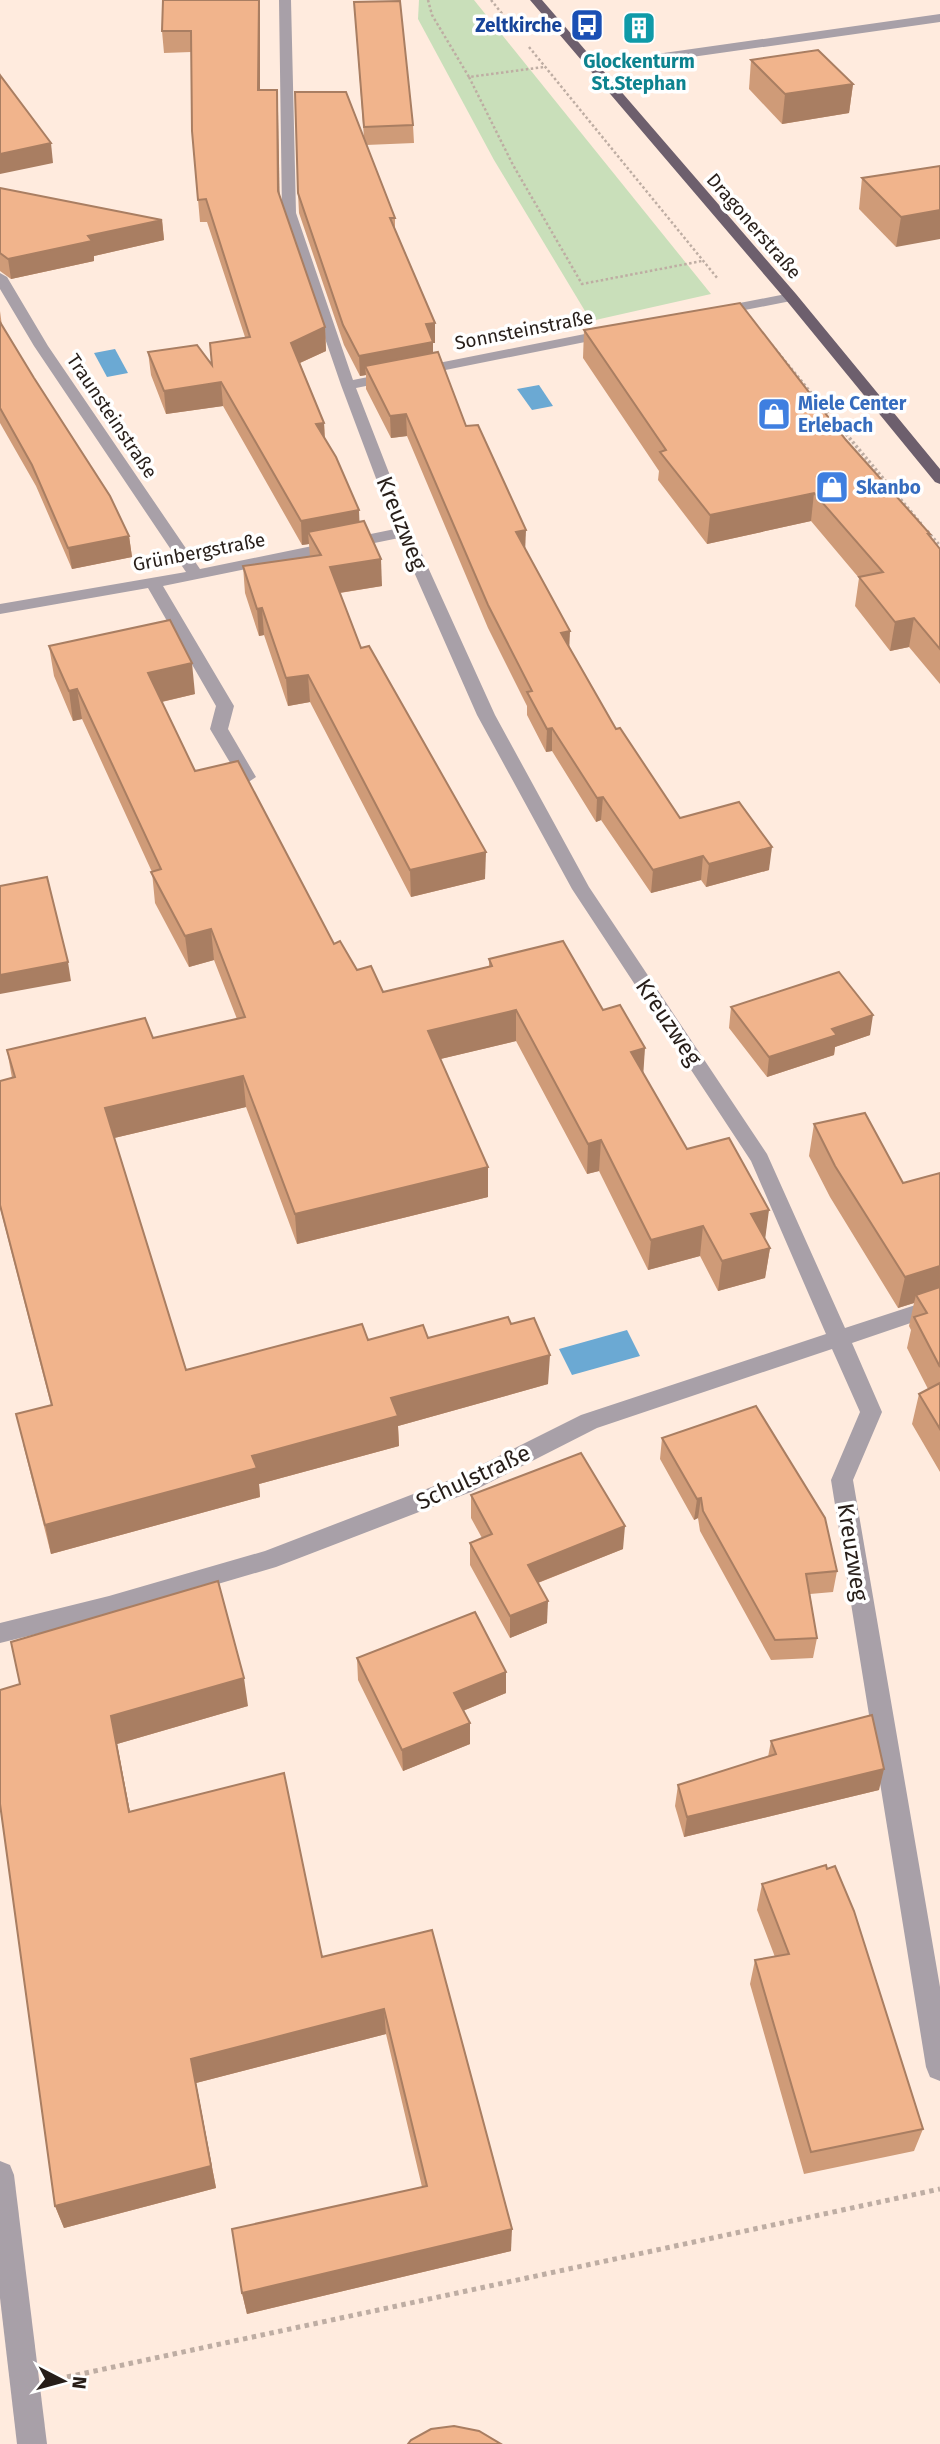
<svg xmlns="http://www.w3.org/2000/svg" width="940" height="2444" font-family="'Fira Sans',sans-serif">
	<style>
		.green { fill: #c9dfba }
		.water { fill: #6ba9d3 }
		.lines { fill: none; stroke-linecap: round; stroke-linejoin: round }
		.path-far2 { stroke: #beada3; stroke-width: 2.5; stroke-dasharray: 2.5 2.5; stroke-linecap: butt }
		.path-far1 { stroke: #beada3; stroke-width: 3.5; stroke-dasharray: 2.5 2.5; stroke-linecap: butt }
		.path { stroke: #beada3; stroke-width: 5; stroke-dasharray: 4.5 4.5; stroke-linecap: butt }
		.minor { fill: #a8a0a8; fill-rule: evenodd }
		.major { fill: #6d5f6d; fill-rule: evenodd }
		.wall { fill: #cf9b78 }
		.shaded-wall { fill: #a97e62 }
		.building { fill: #f1b48c; stroke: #a97e62; stroke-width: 2 }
		.labels { text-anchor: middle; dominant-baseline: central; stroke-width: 7; stroke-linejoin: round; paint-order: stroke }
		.far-transit-label { font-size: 19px; font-weight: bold; fill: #164399; stroke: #fff; text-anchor: end }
		.far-culture-label { font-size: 19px; font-weight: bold; fill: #0d838f; stroke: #fff }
		.far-street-label { font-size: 19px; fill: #271e19; stroke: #fff }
		.far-shop-label { font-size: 19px; font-weight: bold; fill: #366cbe; stroke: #fff; text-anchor: start }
		.street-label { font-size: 23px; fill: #271e19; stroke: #fff }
	</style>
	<rect width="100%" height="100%" fill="#ffebde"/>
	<polygon class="green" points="419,0 474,0 711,294 591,321 494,160 418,19"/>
	<g class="water">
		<polygon points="115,349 128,373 107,377 94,353"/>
		<polygon points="539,385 553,406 532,410 517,389"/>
		<polygon points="627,1330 640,1356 572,1375 559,1349"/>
	</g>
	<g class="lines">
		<g class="path-far2">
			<polyline points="428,0 432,15 469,77 544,67"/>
			<polyline points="491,0 508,21"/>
			<polyline points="529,47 718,279"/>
			<polyline points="469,77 513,165 582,284 702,261"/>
			<polyline points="772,345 828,413"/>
		</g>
		<g class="path-far1">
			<polyline points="827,411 921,524"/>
			<polyline points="927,531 940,546"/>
		</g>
		<polyline class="path" points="67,2377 940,2189"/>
		<g class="minor">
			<polygon points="279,0 291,0 296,213 353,380 610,329 617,333 610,337 356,388 412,532 495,715 589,887 767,1154 845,1328 940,1297 940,1313 852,1343 882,1412 853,1480 940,1987 940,2081 930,2077 926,2067 831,1480 860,1412 832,1349 597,1428 471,1492 276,1567 109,1616 0,1643 0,1623 109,1596 265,1551 455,1478 581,1415 826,1334 751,1161 572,889 477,715 399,538 163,586 234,706 228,729 256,777 247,783 241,781 210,729 216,706 148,588 0,614 0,604 186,572 34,346 0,289 0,273 7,277 48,346 200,569 395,529 341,385 282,213"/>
			<polygon points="940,14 940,22 593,71 587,67 593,63"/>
			<polygon points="791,293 798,297 796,300 714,316 707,312 714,308"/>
			<polygon points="0,2161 10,2165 14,2175 47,2444 17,2444 0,2298"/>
		</g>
		<polygon class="major" points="530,0 542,0 796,294 940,469 940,484 935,482 786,300"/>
	</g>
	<g class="wall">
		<polygon points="163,0 260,0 260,90 277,90 279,195 325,327 326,351 300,363 324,423 325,439 359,522 382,586 340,593 361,648 485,879 411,897 310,702 288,706 264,635 259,636 245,593 243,566 310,556 309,544 302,545 223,406 166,414 151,375 148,352 212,365 245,337 207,222 200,222 192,131 191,52 164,53 162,31"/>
		<polygon points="354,2 413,125 414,143 366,145 395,218 395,230 435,343 433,343 433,353 466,426 525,549 570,648 616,729 680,818 769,870 706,887 701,880 651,893 601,820 596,822 552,751 546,752 527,715 527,706 488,628 407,436 391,438 366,389 366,375 360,376 344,345 299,213 298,193 364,138"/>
		<polygon points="751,60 853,84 849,113 782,124 749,89"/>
		<polygon points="940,166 896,247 859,209 862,178"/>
		<polygon points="0,188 162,220 164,240 94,256 94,261 11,279 0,271"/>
		<polygon points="0,311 2,326 129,536 132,557 72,569 36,486 0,423"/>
		<polygon points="584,330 846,440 930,534 930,537 940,549 940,684 909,647 890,651 855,606 859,578 811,521 707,544 658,480 659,471 583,358"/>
		<polygon points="49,646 195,694 162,702 195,771 334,944 357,970 383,992 489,967 489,959 603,1010 643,1074 687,1149 765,1239 770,1248 765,1278 718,1291 700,1256 648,1270 599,1171 587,1174 516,1041 440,1059 488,1197 297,1244 246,1107 114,1138 186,1370 368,1340 428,1338 548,1384 398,1426 399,1446 259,1484 260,1497 51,1554 23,1444 51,1405 0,1208 0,1081 12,1078 7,1050 153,1038 237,1019 214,960 189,967 155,903 152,872 82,719 73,721 54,676"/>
		<polygon points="731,1007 870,1035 835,1047 834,1055 767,1077 729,1028"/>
		<polygon points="814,1124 903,1183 940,1173 940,1472 912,1424 919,1394 928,1389 907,1348 911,1330 909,1326 914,1303 898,1308 830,1197 809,1156"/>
		<polygon points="662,1438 837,1571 833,1592 810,1594 817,1638 813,1658 771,1660 700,1531 698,1518 694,1520 660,1459"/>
		<polygon points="471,1495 623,1549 538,1583 547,1623 510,1638 470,1565 470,1543 482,1538 471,1518"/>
		<polygon points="357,1658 506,1672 506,1693 463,1711 470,1744 403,1771 358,1680"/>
		<polygon points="0,1690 248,1706 117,1744 130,1812 322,1957 432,1930 511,2251 247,2314 242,2293 422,2187 386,2034 196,2083 216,2188 64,2228 55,2206"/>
		<polygon points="771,1741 879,1790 684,1837 675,1806 678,1785 768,1757"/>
		<polygon points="762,1884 923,2129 914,2151 804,2174 750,1984 755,1960 775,1957 757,1910"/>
	</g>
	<g class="shaded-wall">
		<polygon points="259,0 260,0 260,112 258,90"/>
		<polygon points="853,84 849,113 782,124 785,94"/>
		<polygon points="277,90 278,111 280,214 278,191"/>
		<polygon points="51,143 53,163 0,174 0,154"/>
		<polygon points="940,210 940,239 896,247 901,217"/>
		<polygon points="162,220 164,240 94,256 94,261 11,279 8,259 88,236"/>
		<polygon points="435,323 435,343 433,343 433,361 365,366 366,375 360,376 359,356 426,324"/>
		<polygon points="325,327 326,351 293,366 291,343"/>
		<polygon points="221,382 223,406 166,414 164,391"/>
		<polygon points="406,414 407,436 391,438 390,416"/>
		<polygon points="324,423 325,446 316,424"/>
		<polygon points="814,493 811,521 707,544 710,515"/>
		<polygon points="359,510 360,534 308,532 309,544 302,545 301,521"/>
		<polygon points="526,530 525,553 516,532"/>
		<polygon points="129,536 132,557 72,569 68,548"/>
		<polygon points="381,559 382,586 332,594 330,567"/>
		<polygon points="262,608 264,635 259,636 257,609"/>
		<polygon points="914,618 909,647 890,651 895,622"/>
		<polygon points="570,631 569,654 561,633"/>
		<polygon points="192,663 195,694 152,704 148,673"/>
		<polygon points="308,675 310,702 288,706 286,678"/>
		<polygon points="77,689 82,719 73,721 69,691"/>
		<polygon points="552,728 552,751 546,752 547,729"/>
		<polygon points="603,797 601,820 596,822 597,798"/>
		<polygon points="772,847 769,870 706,887 709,864"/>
		<polygon points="486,852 485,879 411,897 410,870"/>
		<polygon points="703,856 701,880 651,893 653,870"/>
		<polygon points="211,929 214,960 189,967 185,936"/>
		<polygon points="68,962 71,981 0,994 0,975"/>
		<polygon points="516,1010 516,1041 428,1062 428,1031"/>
		<polygon points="873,1015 870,1035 835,1047 834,1055 767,1077 769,1057 832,1029"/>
		<polygon points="645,1048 643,1078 631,1052"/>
		<polygon points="243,1076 246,1107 110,1139 105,1108"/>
		<polygon points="601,1140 599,1171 587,1174 588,1144"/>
		<polygon points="488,1167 488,1197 297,1244 295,1214"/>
		<polygon points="769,1210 765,1240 751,1214"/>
		<polygon points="703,1226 700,1256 648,1270 651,1240"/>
		<polygon points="770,1248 765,1278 718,1291 722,1261"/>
		<polygon points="940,1266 940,1291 916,1295 914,1303 898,1308 905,1277"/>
		<polygon points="550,1355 548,1384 398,1426 399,1446 259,1484 260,1497 51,1554 45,1525 252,1456 391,1398"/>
		<polygon points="701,1498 698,1518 694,1520 697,1499"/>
		<polygon points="625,1526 623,1549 527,1587 528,1565"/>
		<polygon points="548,1601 547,1623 510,1638 510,1616"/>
		<polygon points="506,1672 506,1693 455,1714 454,1693"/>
		<polygon points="244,1678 248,1706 117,1744 135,1839 129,1812 111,1716"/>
		<polygon points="470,1723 470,1744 403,1771 402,1750"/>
		<polygon points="884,1769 879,1790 684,1837 687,1817"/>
		<polygon points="384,2009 386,2034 196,2083 216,2188 64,2228 55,2206 191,2059"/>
		<polygon points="512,2229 511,2251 247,2314 242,2293"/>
	</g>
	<g class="building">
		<polygon points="163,0 259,0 258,90 277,90 278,191 325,327 291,343 324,423 316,424 336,457 359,510 301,521 221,382 164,391 148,352 197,345 212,365 210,343 250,337 206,199 198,200 192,131 191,31 162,31"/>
		<polygon points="400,1 413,125 364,127 354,2"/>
		<polygon points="818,50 853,84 785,94 751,60"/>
		<polygon points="0,75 51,143 0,154"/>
		<polygon points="295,92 346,92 395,218 390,218 435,323 426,324 433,342 359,356 343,325 298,193"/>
		<polygon points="940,166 940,210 901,217 862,178"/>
		<polygon points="0,188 162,220 88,236 92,241 8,259 0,253"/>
		<polygon points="740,303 846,440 930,534 928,534 940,549 940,649 914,618 895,622 859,577 883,572 814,493 710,515 660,452 666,450 584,330"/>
		<polygon points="0,322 34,378 110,496 129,536 68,548 32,465 0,408"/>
		<polygon points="438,352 466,426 478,425 526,530 516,532 570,631 561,633 616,729 620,728 680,818 739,802 772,847 709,864 703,856 653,870 603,797 597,798 552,728 547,729 527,692 532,691 488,605 406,414 390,416 365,366"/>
		<polygon points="364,521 381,559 330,567 361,648 369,646 486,852 410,870 308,675 286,678 262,608 257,609 243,566 321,555 308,532"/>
		<polygon points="170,620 192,663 148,673 195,771 238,761 334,944 340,941 357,970 371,966 383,992 492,966 489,959 563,941 603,1010 620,1005 645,1048 631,1052 687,1149 729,1138 769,1210 751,1214 770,1248 722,1261 703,1226 651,1240 601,1140 588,1144 516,1010 428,1031 488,1167 295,1214 243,1076 105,1108 186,1370 362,1324 368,1340 423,1325 428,1338 508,1317 511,1324 534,1318 550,1355 391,1398 398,1416 252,1456 257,1468 45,1525 16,1414 52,1405 0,1205 0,1081 15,1077 7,1050 145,1018 153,1038 245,1017 211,929 185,936 151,872 161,869 77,689 69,691 49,646"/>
		<polygon points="47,877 68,962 0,975 0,886"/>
		<polygon points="839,972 873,1015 832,1029 837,1035 769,1057 731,1007"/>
		<polygon points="865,1113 903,1183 940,1173 940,1266 905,1277 835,1166 814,1124"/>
		<polygon points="940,1287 940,1367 914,1317 927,1313 916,1295"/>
		<polygon points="940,1383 940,1429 919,1394"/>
		<polygon points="756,1406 825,1518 837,1571 806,1574 817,1638 775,1640 703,1511 701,1498 697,1499 662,1438"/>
		<polygon points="581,1453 625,1526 528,1565 548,1601 510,1616 470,1543 492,1534 471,1495"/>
		<polygon points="218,1581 244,1678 111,1716 129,1812 284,1773 322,1957 432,1930 512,2229 242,2293 232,2229 427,2186 384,2009 191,2059 211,2166 55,2206 0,1804 0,1690 20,1684 11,1642"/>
		<polygon points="475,1612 506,1672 454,1693 470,1723 402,1750 357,1658"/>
		<polygon points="872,1715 884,1769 687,1817 678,1785 776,1754 771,1741"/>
		<polygon points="826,1865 827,1869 835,1866 854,1911 923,2129 811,2152 755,1960 789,1954 762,1884"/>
		<polygon points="454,2426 479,2431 501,2444 408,2444 411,2440 431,2429"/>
	</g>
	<defs>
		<symbol id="bus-square" viewBox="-11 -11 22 22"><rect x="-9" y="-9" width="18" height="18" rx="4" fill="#1a4fb4" stroke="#fff"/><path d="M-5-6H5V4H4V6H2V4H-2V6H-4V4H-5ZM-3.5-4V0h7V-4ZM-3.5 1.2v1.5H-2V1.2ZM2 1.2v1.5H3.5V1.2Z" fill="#fff"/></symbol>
		<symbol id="building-square" viewBox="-11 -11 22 22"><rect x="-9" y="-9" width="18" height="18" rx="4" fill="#0f9aa8" stroke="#fff"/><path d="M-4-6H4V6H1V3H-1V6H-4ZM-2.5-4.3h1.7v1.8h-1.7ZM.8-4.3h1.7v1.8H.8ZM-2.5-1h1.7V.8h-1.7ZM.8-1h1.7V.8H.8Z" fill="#fff"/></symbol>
		<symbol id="shop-square" viewBox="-11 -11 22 22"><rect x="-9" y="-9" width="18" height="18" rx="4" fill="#3f7fe0" stroke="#fff"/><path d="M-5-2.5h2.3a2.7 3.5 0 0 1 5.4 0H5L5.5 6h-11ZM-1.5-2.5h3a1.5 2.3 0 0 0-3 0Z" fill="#fff"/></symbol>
	</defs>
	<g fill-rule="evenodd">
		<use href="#bus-square" x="568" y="6" width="38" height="38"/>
		<use href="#building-square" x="620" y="9" width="38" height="38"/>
		<use href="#shop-square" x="755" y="395" width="38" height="38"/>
		<use href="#shop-square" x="813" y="468" width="38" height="38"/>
	</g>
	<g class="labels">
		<g class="far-transit-label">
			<text x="562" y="25">Zeltkirche</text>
		</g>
		<g class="far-culture-label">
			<text x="639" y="61">Glockenturm<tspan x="639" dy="22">St.Stephan</tspan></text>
		</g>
		<g class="far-street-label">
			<text transform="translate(754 226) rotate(49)">Dragonerstraße</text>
			<text transform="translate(524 330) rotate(-11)">Sonnsteinstraße</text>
			<text transform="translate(112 416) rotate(56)">Traunsteinstraße</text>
			<text transform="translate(199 552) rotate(-11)">Grünbergstraße</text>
		</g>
		<g class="far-shop-label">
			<text x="798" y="403">Miele Center<tspan x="798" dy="22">Erlebach</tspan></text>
			<text x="856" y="487">Skanbo</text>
		</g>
		<g class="street-label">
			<text transform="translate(402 523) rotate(68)">Kreuzweg</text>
			<text transform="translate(669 1022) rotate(56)">Kreuzweg</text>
			<text transform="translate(473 1477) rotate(-25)">Schulstraße</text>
			<text transform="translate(853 1552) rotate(81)">Kreuzweg</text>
		</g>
	</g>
	<g transform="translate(63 2381) rotate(96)" stroke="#ffffff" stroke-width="5" paint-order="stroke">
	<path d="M0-5L12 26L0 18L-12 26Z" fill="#271e19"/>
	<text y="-10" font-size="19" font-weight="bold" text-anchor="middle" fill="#271e19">N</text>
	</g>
</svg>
